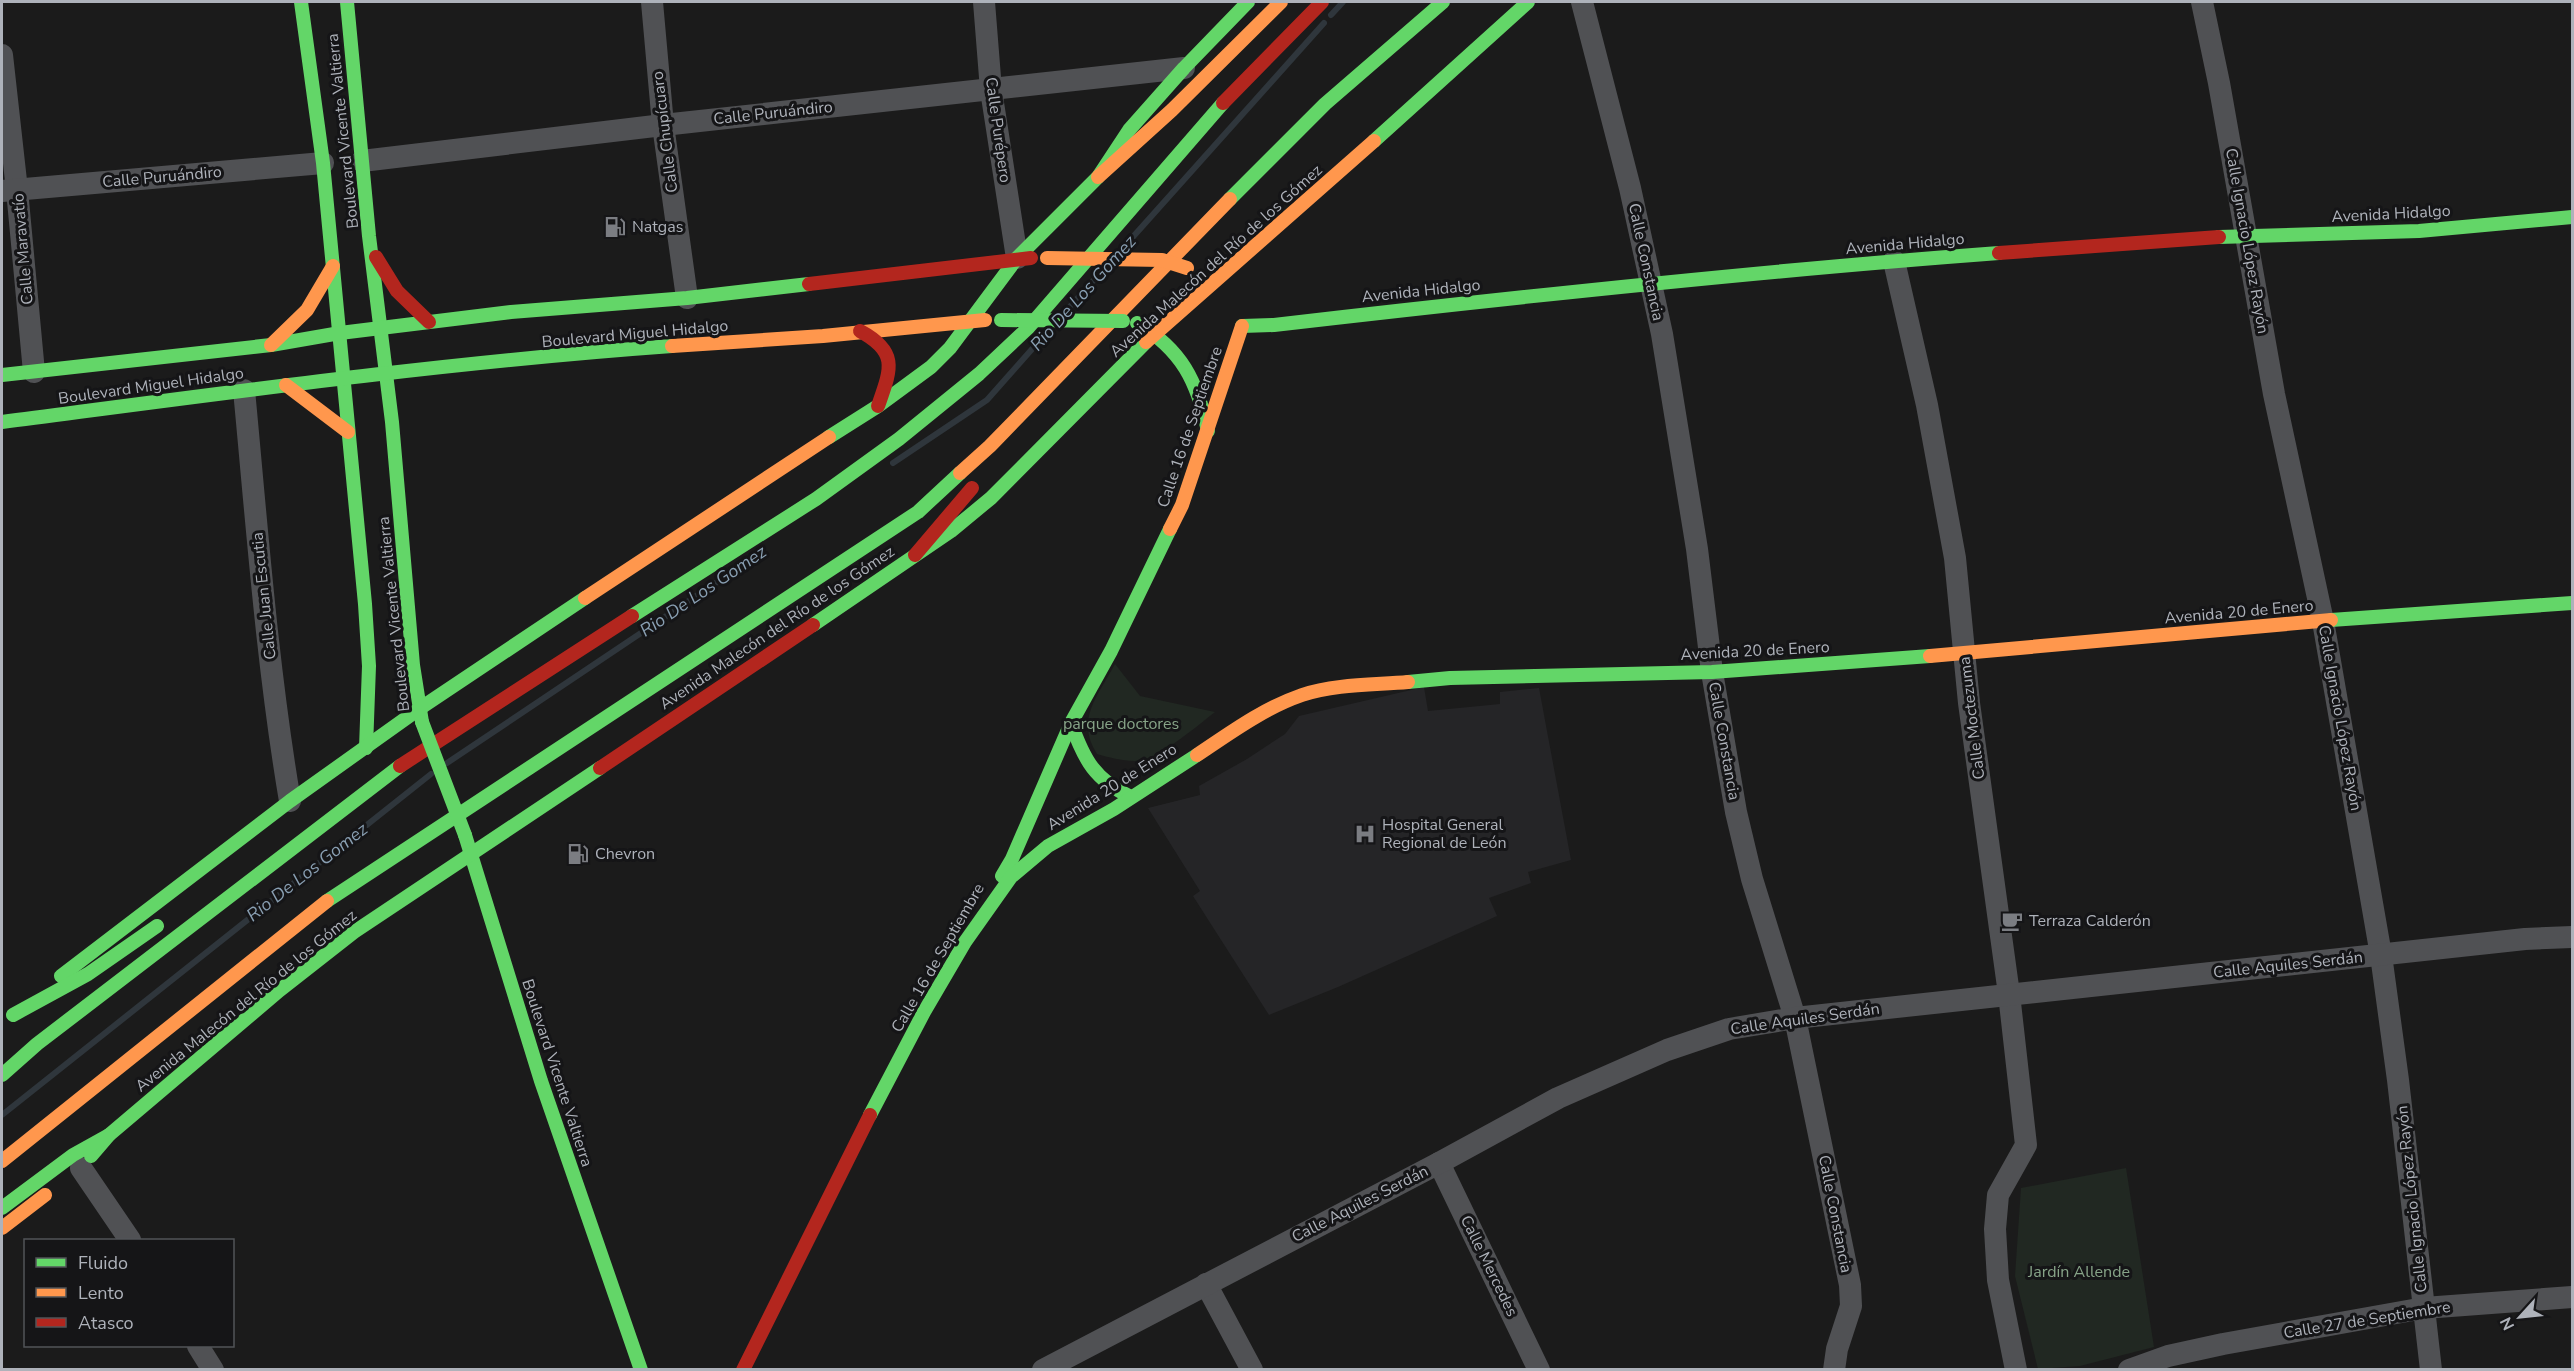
<svg xmlns="http://www.w3.org/2000/svg" width="2574" height="1371" font-family="'Nunito Sans',sans-serif">
	<style>
		.built { fill: #252527 }
		.green { fill: #212822 }
		.lines { fill: none; stroke-linecap: round; stroke-linejoin: round }
		.stream { stroke: #2f363c; stroke-width: 6 }
		.street { stroke: #505154; stroke-width: 22 }
		.fast { stroke: #63d668; stroke-width: 14 }
		.slow { stroke: #ff974d; stroke-width: 14 }
		.jam { stroke: #b3261e; stroke-width: 14 }
		.fast-bridge { stroke: #63d668; stroke-width: 14 }
		.slow-bridge { stroke: #ff974d; stroke-width: 14 }
		.labels { text-anchor: middle; dominant-baseline: central; stroke-width: 6; stroke-linejoin: round; paint-order: stroke }
		.street-label { font-size: 16px; fill: #aeb2ba; stroke: #151517 }
		.poi-label { font-size: 16px; fill: #aeb2ba; stroke: #151517; text-anchor: start }
		.park-label { font-size: 16px; fill: #87a488; stroke: #151517 }
		.water-label { font-size: 18px; font-style: italic; fill: #899fb2; stroke: #151517 }
	</style>
	<rect width="100%" height="100%" fill="#1b1b1b"/>
	<polygon class="built" points="1424,687 1428,711 1500,704 1500,692 1539,688 1571,860 1528,872 1531,883 1489,898 1497,916 1338,987 1269,1015 1193,896 1200,891 1148,808 1200,795 1199,786 1247,759 1285,734 1299,716"/>
	<g class="green">
		<path d="M1115 664 1140 696 1215 712C1201 723 1160 757 1144 760 1130 763 1111 758 1097 754 1075 719 1098 696 1115 664Z"/>
		<polygon points="2126,1168 2154,1347 2080,1366 2038,1369 2015,1276 2021,1188"/>
	</g>
	<g class="lines">
		<g class="stream">
			<polyline points="1331,15 1343,2"/>
			<polyline points="1123,248 1324,23"/>
			<polyline points="1067,310 1102,271"/>
			<polyline points="893,463 987,400 1048,331"/>
			<polyline points="447,763 720,580"/>
			<polyline points="2,1115 431,774"/>
		</g>
		<g class="street">
			<polyline points="652,2 663,125 687,298"/>
			<polyline points="984,2 991,90 1017,258"/>
			<polyline points="1582,2 1630,188 1662,334 1697,549 1712,672 1736,812 1752,879 1795,1018 1850,1285 1851,1306 1837,1349 1834,1370"/>
			<polyline points="2202,2 2219,83 2274,394 2323,621 2381,955 2398,1080 2431,1370"/>
			<polyline points="2,55 17,190 34,372"/>
			<polyline points="362,161 663,125 1184,68"/>
			<polyline points="2,191 323,163"/>
			<polyline points="1894,261 1927,405 1955,558 1969,703 2009,994 2026,1145 1998,1195 1995,1229 1998,1280 2016,1370"/>
			<path d="M244 390C257 527 267 665 290 801"/>
			<polyline points="1439,1163 1539,1370"/>
			<polyline points="81,1168 130,1240"/>
			<polyline points="1206,1284 1252,1370"/>
			<polyline points="198,1346 213,1370"/>
			<polyline points="1043,1370 1439,1163 1558,1098 1667,1050 1729,1029 1795,1018 2525,939 2572,937"/>
			<polyline points="2129,1370 2168,1356 2223,1344 2424,1308 2572,1297"/>
		</g>
		<g class="fast">
			<polyline points="301,2 323,163 365,604 369,666 366,748"/>
			<polyline points="347,2 369,236 392,422 413,665 422,722"/>
			<polyline points="1374,141 1528,2"/>
			<polyline points="1230,199 1325,104 1443,2"/>
			<polyline points="2219,237 2419,231 2572,217"/>
			<path d="M1137 323C1182 350 1197 381 1208 431"/>
			<path d="M1242 326 1274 325C1515 297 1757 271 1999 253"/>
			<polyline points="2,375 271,345 340,333 511,312 687,298 809,284"/>
			<path d="M2 422C225 393 448 362 672 346"/>
			<polyline points="829,437 878,406 931,367 950,348 1017,258 1098,177 1129,130 1184,68 1248,2"/>
			<polyline points="632,616 816,499 899,439 979,374 1028,328 1223,103"/>
			<polyline points="2331,620 2572,603"/>
			<polyline points="813,625 951,531 991,498 1146,342"/>
			<polyline points="1408,682 1450,678 1712,672 1930,656"/>
			<path d="M1071 723C1084 760 1095 780 1131 797"/>
			<polyline points="465,835 541,1081 641,1370"/>
			<polyline points="1002,876 1012,859 1071,723 1111,651 1170,529"/>
			<polyline points="327,901 918,512 960,473"/>
			<polyline points="61,976 290,801 419,709 585,598"/>
			<polyline points="13,1015 88,974 157,926"/>
			<polyline points="2,1075 37,1044 400,766"/>
			<polyline points="870,1115 924,1012 965,942 1011,877 1048,846 1114,809 1197,755"/>
			<polyline points="91,1156 109,1135 280,990 354,932 600,768"/>
			<polyline points="2,1208 73,1155 109,1135"/>
		</g>
		<g class="slow">
			<polyline points="1098,177 1172,110 1281,2"/>
			<polyline points="1146,342 1374,141"/>
			<polyline points="271,345 307,310 333,266"/>
			<polyline points="672,346 823,336 985,320"/>
			<polyline points="286,385 348,432"/>
			<polyline points="960,473 990,446 1230,199"/>
			<polyline points="1170,529 1182,505 1242,326"/>
			<polyline points="585,598 829,437"/>
			<polyline points="1930,656 2331,620"/>
			<path d="M1197 755C1230 733 1264 708 1302 695 1335 684 1374 685 1408 682"/>
			<polyline points="2,1161 327,901"/>
			<polyline points="2,1228 45,1195"/>
		</g>
		<g class="jam">
			<polyline points="1223,103 1322,2"/>
			<polyline points="1999,253 2219,237"/>
			<polyline points="376,257 397,291 429,322"/>
			<polyline points="809,284 1031,258"/>
			<path d="M860 331C899 352 891 369 878 406"/>
			<polyline points="915,555 972,488"/>
			<polyline points="400,766 632,616"/>
			<polyline points="600,768 813,625"/>
			<polyline points="743,1370 870,1115"/>
		</g>
		<g class="fast-bridge">
			<polyline points="1001,320 1123,321"/>
			<polyline points="422,722 465,835"/>
		</g>
		<polyline class="slow-bridge" points="1047,258 1162,260 1187,268"/>
	</g>
	<defs>
		<symbol id="fuel-bare" viewBox="-9 -9 18 18"><path d="M-5.5-6h7V0h2V4h1.3V-2.5L3-4.5l.8-.8L6-3V5H2.5V1h-1V6h-7ZM-4.2-4.7v3.2H.2V-4.7Z" fill="#7b7d82" stroke="#151517" stroke-width="2.5" paint-order="stroke"/></symbol>
		<symbol id="hospital-bare" viewBox="-9 -9 18 18"><path d="M-5-5h3v3.5h4V-5h3V5h-3V1.5h-4V5h-3Z" fill="#7b7d82" stroke="#151517" stroke-width="2.5" paint-order="stroke"/></symbol>
		<symbol id="cafe-bare" viewBox="-9 -9 18 18"><path d="M-5.5-4.5H6V0H3Q3 3.5 0 3.5H-2.5Q-5.5 3.5-5.5 0ZM3-3.2v2h1.7v-2ZM-6 4.5H4V6H-6Z" fill="#7b7d82" stroke="#151517" stroke-width="2.5" paint-order="stroke"/></symbol>
	</defs>
	<g fill-rule="evenodd">
		<use href="#fuel-bare" x="600" y="212" width="30" height="30"/>
		<use href="#hospital-bare" x="1350" y="819" width="30" height="30"/>
		<use href="#fuel-bare" x="563" y="839" width="30" height="30"/>
		<use href="#cafe-bare" x="1997" y="906" width="30" height="30"/>
	</g>
	<g class="labels">
		<g class="street-label">
			<text transform="translate(773 113) rotate(-6)">Calle Puruándiro</text>
			<text transform="translate(998 130) rotate(82)">Calle Purépero</text>
			<text transform="translate(343 131) rotate(-96)">Boulevard Vicente Valtierra</text>
			<text transform="translate(665 132) rotate(-97)">Calle Chupícuaro</text>
			<text transform="translate(162 177) rotate(-5)">Calle Puruándiro</text>
			<text transform="translate(2391 214) rotate(-3)">Avenida Hidalgo</text>
			<text transform="translate(2247 241) rotate(80)">Calle Ignacio López Rayón</text>
			<text transform="translate(1905 244) rotate(-5)">Avenida Hidalgo</text>
			<text transform="translate(23 249) rotate(-95)">Calle Maravatío</text>
			<text transform="translate(1216 261) rotate(-42)">Avenida Malecón del Río de los Gómez</text>
			<text transform="translate(1646 262) rotate(78)">Calle Constancia</text>
			<text transform="translate(1421 291) rotate(-6)">Avenida Hidalgo</text>
			<text transform="translate(635 334) rotate(-5)">Boulevard Miguel Hidalgo</text>
			<text transform="translate(151 386) rotate(-8)">Boulevard Miguel Hidalgo</text>
			<text transform="translate(1190 427) rotate(-71)">Calle 16 de Septiembre</text>
			<text transform="translate(264 596) rotate(-96)">Calle Juan Escutia</text>
			<text transform="translate(2239 612) rotate(-5)">Avenida 20 de Enero</text>
			<text transform="translate(394 614) rotate(-96)">Boulevard Vicente Valtierra</text>
			<text transform="translate(777 628) rotate(-34)">Avenida Malecón del Río de los Gómez</text>
			<text transform="translate(1755 651) rotate(-3)">Avenida 20 de Enero</text>
			<text transform="translate(1972 718) rotate(-97)">Calle Moctezuma</text>
			<text transform="translate(2340 718) rotate(80)">Calle Ignacio López Rayón</text>
			<text transform="translate(1724 741) rotate(80)">Calle Constancia</text>
			<text transform="translate(1112 787) rotate(-32)">Avenida 20 de Enero</text>
			<text transform="translate(938 958) rotate(-60)">Calle 16 de Septiembre</text>
			<text transform="translate(2288 965) rotate(-6)">Calle Aquiles Serdán</text>
			<text transform="translate(246 1001) rotate(-39)">Avenida Malecón del Río de los Gómez</text>
			<text transform="translate(1805 1019) rotate(-8)">Calle Aquiles Serdán</text>
			<text transform="translate(557 1073) rotate(72)">Boulevard Vicente Valtierra</text>
			<text transform="translate(2412 1199) rotate(-96)">Calle Ignacio López Rayón</text>
			<text transform="translate(1360 1204) rotate(-27)">Calle Aquiles Serdán</text>
			<text transform="translate(1835 1214) rotate(79)">Calle Constancia</text>
			<text transform="translate(1489 1266) rotate(64)">Calle Mercedes</text>
			<text transform="translate(2367 1320) rotate(-9)">Calle 27 de Septiembre</text>
		</g>
		<g class="poi-label">
			<text x="632" y="227">Natgas</text>
			<text x="1382" y="825">Hospital General<tspan x="1382" dy="18">Regional de León</tspan></text>
			<text x="595" y="854">Chevron</text>
			<text x="2029" y="921">Terraza Calderón</text>
		</g>
		<g class="park-label">
			<text x="1121" y="724">parque doctores</text>
			<text x="2079" y="1272">Jardín Allende</text>
		</g>
		<g class="water-label">
			<text transform="translate(1083 293) rotate(-48)">Rio De Los Gomez</text>
			<text transform="translate(703 591) rotate(-34)">Rio De Los Gomez</text>
			<text transform="translate(307 872) rotate(-38)">Rio De Los Gomez</text>
		</g>
	</g>
	<rect width="2574" height="1371" fill="none" stroke="#aeb2ba" stroke-width="6"/>
	<rect x="24" y="1239" width="210" height="108" fill="#151517" stroke="#525458" stroke-width="1.5"/>
	<rect x="36" y="1258" width="30" height="9" fill="#63d668" stroke="#525458" stroke-width="1.5"/>
	<text x="78" y="1269" font-size="18" fill="#aeb2ba">Fluido</text>
	<rect x="36" y="1288" width="30" height="9" fill="#ff974d" stroke="#525458" stroke-width="1.5"/>
	<text x="78" y="1299" font-size="18" fill="#aeb2ba">Lento</text>
	<rect x="36" y="1318" width="30" height="9" fill="#b3261e" stroke="#525458" stroke-width="1.5"/>
	<text x="78" y="1329" font-size="18" fill="#aeb2ba">Atasco</text>
	<g transform="translate(2520 1317) rotate(243)" stroke="#151517" stroke-width="4.5" paint-order="stroke">
	<path d="M0-4.5L10 22L0 15L-10 22Z" fill="#aeb2ba"/>
	<text y="-9" font-size="16" font-weight="bold" text-anchor="middle" fill="#aeb2ba">N</text>
	</g>
</svg>
